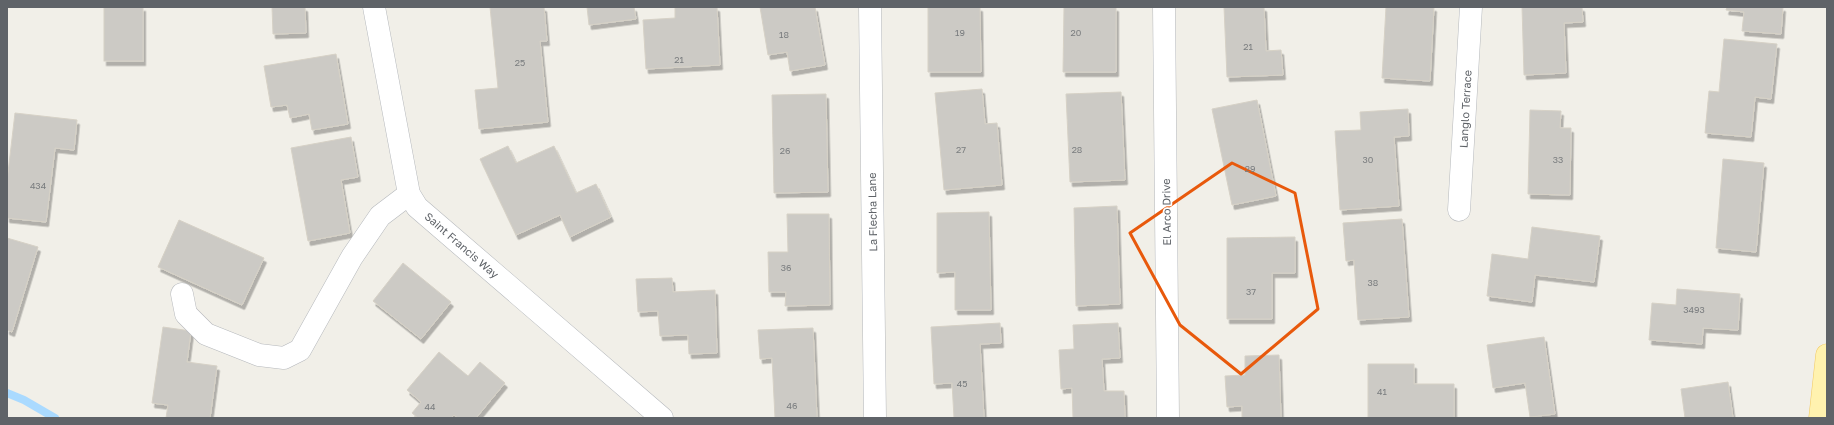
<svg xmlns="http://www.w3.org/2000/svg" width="1834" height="425" font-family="'Golos Text',sans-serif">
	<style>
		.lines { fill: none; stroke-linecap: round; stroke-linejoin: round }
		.stream { stroke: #aadaff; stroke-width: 8 }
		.building { fill: #cccac5; stroke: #d6d1c6; filter: url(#shadow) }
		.minor-casing { stroke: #b5b8bc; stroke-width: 23 }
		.major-casing { stroke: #f2c960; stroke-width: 23 }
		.minor { stroke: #fff; stroke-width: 22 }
		.major { stroke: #fff2af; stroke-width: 22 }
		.marked { fill: none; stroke: #e8590c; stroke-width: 3; stroke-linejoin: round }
		.labels { text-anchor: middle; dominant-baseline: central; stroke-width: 3.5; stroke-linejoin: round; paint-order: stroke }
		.number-label { font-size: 9px; fill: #7a7d7f }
		.street-label { font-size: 11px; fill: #5f6368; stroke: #fff }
	</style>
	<defs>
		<filter id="shadow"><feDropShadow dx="2.5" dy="4.5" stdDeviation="0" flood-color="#0004"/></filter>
	</defs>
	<rect width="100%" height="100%" fill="#f1efe8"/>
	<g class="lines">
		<polyline class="stream" points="7,393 24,400 55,418"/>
	</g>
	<g class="building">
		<rect x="104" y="7" width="39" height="54"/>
		<polygon points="272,7 305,7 306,33 273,34"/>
		<polygon points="490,7 544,7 547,41 540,41 548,122 479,129 475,90 498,88"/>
		<polygon points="587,7 634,7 636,19 589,25"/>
		<polygon points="675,7 717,7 720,65 646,69 643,20 675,18"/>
		<polygon points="760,7 815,7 825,65 790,71 787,52 768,55"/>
		<polygon points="928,7 980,7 981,72 928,72"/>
		<polygon points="1064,7 1116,7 1116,72 1063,72"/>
		<polygon points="1224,7 1264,7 1266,51 1281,50 1283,75 1227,77"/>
		<polygon points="1386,7 1434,7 1430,81 1382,78"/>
		<polygon points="1522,7 1582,7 1583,22 1564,23 1566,73 1524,75"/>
		<polygon points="1727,7 1783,7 1781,34 1742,31 1744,12 1726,10"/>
		<polygon points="1724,39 1777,44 1771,99 1755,97 1751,137 1705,133 1709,91 1719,92"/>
		<polygon points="336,54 348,124 312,130 309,114 290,118 287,105 271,107 264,66"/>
		<polygon points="982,89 985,124 997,123 1002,185 944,190 935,93"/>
		<polygon points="1121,92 1125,180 1070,182 1066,94"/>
		<polygon points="826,94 828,192 774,193 772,95"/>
		<polygon points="1257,100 1276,196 1232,205 1212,109"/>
		<polygon points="1408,109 1409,136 1394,137 1399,206 1340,210 1335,131 1361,130 1360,112"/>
		<polygon points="1530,110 1561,111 1560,128 1571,128 1570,195 1528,194"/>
		<polygon points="15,113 77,120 74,150 55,148 46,222 7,218 7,181"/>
		<polygon points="351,137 358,177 341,180 350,233 308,241 291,148"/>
		<polygon points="508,146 516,163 554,146 576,193 596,184 611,217 570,237 560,215 516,235 480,159"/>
		<polygon points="1723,159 1764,163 1756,252 1716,248"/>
		<polygon points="1117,206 1120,304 1076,306 1074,208"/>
		<polygon points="989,212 991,310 955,310 955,272 937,273 937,213"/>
		<polygon points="787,214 829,214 830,305 785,306 786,292 769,292 768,252 788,252"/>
		<polygon points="1402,219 1409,317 1358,320 1354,260 1346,261 1343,223"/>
		<polygon points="179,220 264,258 242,305 158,267"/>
		<polygon points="1532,227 1600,236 1594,282 1535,275 1532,302 1487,296 1492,254 1528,259"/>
		<polygon points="1295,237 1295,273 1272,273 1272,319 1227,319 1227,238"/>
		<polygon points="7,238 38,247 12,332 7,330"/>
		<polygon points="403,263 451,302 421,339 373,301"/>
		<polygon points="672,278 673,292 715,290 717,353 689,354 688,335 660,336 658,311 638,312 636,279"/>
		<polygon points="1677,289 1740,294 1738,330 1703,328 1702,344 1649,340 1652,303 1676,305"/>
		<polygon points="1000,323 1001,343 980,344 984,418 954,418 952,383 934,384 931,327"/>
		<polygon points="1118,323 1120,358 1102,359 1104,391 1124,391 1125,418 1073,418 1072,388 1061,389 1059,350 1074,349 1073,325"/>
		<polygon points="163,327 191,331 187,362 217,366 210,418 166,418 168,405 152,403"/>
		<polygon points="813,328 817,418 775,418 772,358 760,359 758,330"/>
		<polygon points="1544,337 1555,414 1530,417 1525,383 1493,388 1487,345"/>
		<polygon points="439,352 468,376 480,362 505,383 476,418 458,418 454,415 451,418 418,418 412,413 421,402 407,390"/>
		<polygon points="1279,355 1281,418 1242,418 1242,406 1227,407 1225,376 1245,375 1245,356"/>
		<polygon points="1368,364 1414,364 1414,384 1454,384 1454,418 1368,418"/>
		<polygon points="1728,382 1733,418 1685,418 1681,389"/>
	</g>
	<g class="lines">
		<defs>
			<g id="minor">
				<polyline points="374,7 409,194 417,207 662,418"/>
				<polyline points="870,7 875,418"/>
				<polyline points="1164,7 1168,418"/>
				<polyline points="1459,210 1471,7"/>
				<polyline points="182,294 186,314 206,334 259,355 284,358 300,350 352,257 380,216 409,194"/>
			</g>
			<polyline id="major" points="1820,418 1827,355"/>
		</defs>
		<use href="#minor" class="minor-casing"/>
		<use href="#major" class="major-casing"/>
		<use href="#minor" class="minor"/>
		<use href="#major" class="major"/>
	</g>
	<path class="marked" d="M1232 163 1295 193 1318 309 1241 374 1180 325 1130 233Z"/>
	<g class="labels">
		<g class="number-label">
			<text x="960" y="32">19</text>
			<text x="1076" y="32">20</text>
			<text x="784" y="34">18</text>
			<text x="1248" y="46">21</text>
			<text x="679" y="59">21</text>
			<text x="520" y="62">25</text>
			<text x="961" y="149">27</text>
			<text x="1077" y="149">28</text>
			<text x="785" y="150">26</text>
			<text x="1368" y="159">30</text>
			<text x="1558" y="159">33</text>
			<text x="1250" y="168">29</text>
			<text x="38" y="185">434</text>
			<text x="786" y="267">36</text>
			<text x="1373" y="282">38</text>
			<text x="1251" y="291">37</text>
			<text x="1694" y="309">3493</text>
			<text x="962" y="383">45</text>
			<text x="1382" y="391">41</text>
			<text x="792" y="405">46</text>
			<text x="430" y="406">44</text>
		</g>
		<g class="street-label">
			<text transform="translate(1465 109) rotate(-87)">Langlo Terrace</text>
			<text transform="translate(872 212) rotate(-91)">La Flecha Lane</text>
			<text transform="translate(1166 212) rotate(-91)">El Arco Drive</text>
			<text transform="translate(462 245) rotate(41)">Saint Francis Way</text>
		</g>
	</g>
	<rect width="1834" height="425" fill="none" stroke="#5f6368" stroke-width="16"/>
</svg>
